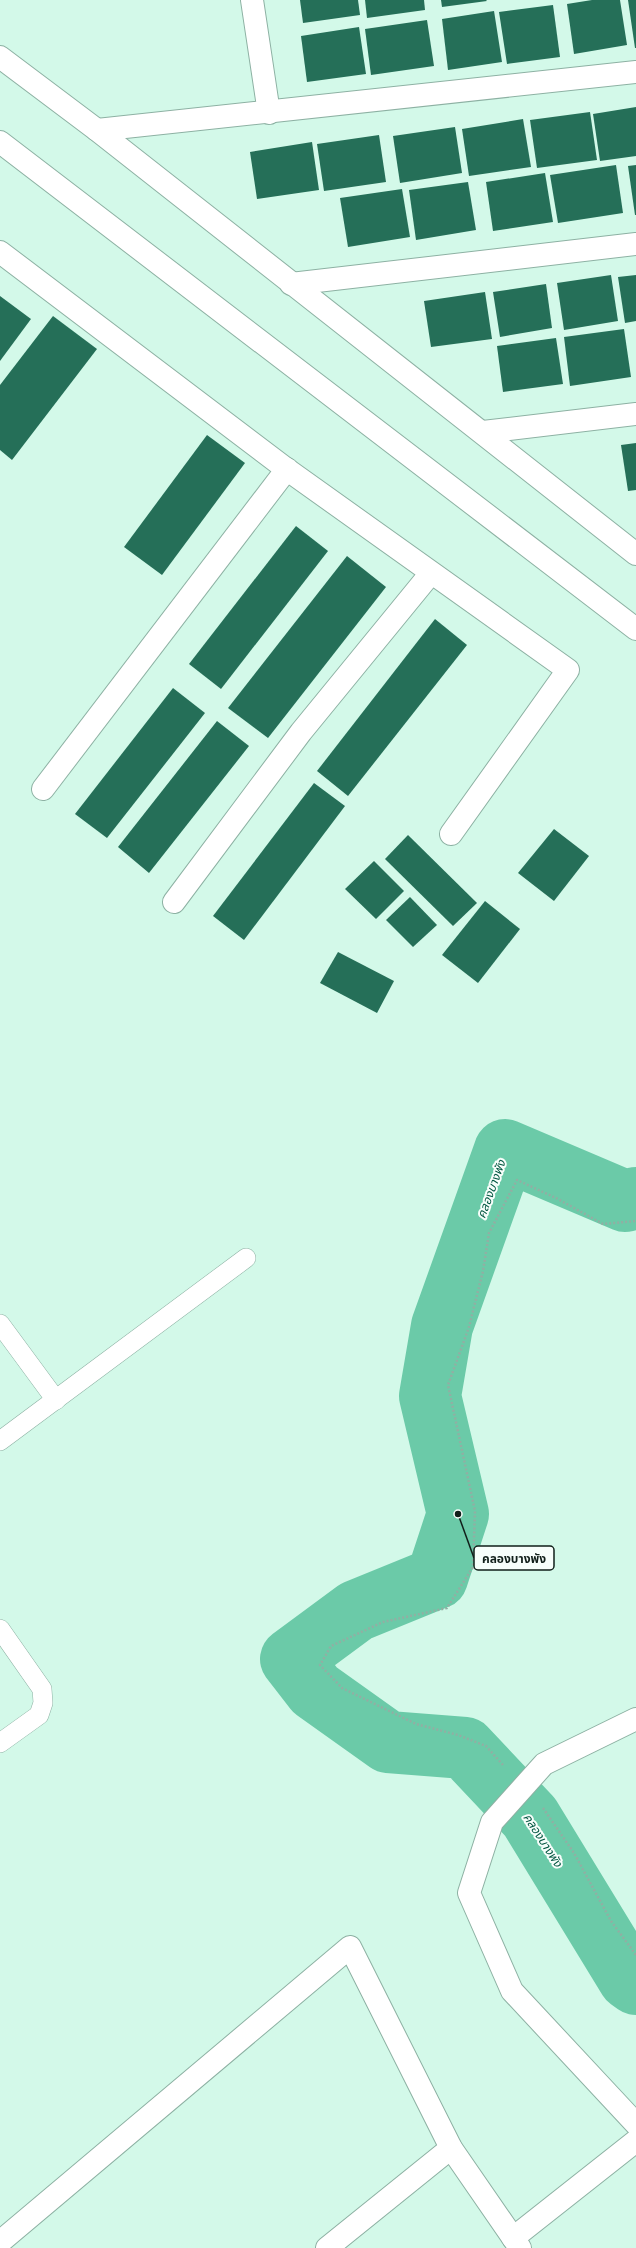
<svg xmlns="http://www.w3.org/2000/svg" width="636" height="2248" font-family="'Golos Text','Noto Sans Thai',sans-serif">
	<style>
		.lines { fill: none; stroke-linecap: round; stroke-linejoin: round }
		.river { stroke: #6bcaa8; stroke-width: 62 }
		.building { fill: #256f58 }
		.lane-casing { stroke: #8db1a3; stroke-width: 20 }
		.street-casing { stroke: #8db1a3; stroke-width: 24 }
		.path { stroke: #91afa3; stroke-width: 2.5; stroke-dasharray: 2 2; stroke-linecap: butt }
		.lane { stroke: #fff; stroke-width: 19 }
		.street { stroke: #fff; stroke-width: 22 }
		.labels { text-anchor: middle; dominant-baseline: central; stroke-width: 4; stroke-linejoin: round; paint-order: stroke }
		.water-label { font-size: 12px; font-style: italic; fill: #025640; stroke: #f7fefb }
		.leader { fill: none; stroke: #111f1a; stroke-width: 1.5 }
		.callout-dot { fill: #111f1a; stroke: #f7fefb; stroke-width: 1.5 }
		.callout { fill: #f7fefb; stroke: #111f1a; stroke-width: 1.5 }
		.callout-label { font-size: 12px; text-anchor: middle; font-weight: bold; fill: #111f1a }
	</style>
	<rect width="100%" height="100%" fill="#d3f9e9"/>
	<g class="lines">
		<polyline class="river" points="636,1198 625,1201 505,1150 442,1326 430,1396 458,1514 437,1578 356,1611 291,1659 315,1690 388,1742 465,1748 530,1817 629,1979 636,1984"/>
	</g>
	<g class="building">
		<polygon points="300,0 358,0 360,15 303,23"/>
		<polygon points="365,0 424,0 425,10 367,18"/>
		<polygon points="441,0 486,0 487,1 442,7"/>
		<polygon points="592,0 620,0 627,45 574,54 567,4"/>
		<polygon points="628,0 636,0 636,48 635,48"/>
		<polygon points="553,5 560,57 507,64 499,12"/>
		<polygon points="494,11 502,62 448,70 442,19"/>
		<polygon points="427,20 434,66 371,75 365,29"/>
		<polygon points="359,27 366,74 307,82 301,36"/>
		<polygon points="636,107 636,156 600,161 593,114"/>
		<polygon points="590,112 597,160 537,168 530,120"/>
		<polygon points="523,119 531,167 469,176 462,129"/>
		<polygon points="455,127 462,173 400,183 393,136"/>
		<polygon points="379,135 386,182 324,191 317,144"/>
		<polygon points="312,142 319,190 257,199 250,152"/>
		<polygon points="616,165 623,213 558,223 550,175"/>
		<polygon points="636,165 636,215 635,215 628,166"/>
		<polygon points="545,173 553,222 493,231 486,182"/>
		<polygon points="468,182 476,230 416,240 409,190"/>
		<polygon points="402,189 410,237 348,247 340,198"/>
		<polygon points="611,275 618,321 564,330 557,283"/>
		<polygon points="636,275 636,321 625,323 618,277"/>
		<polygon points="546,284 552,328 500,337 493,292"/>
		<polygon points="485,292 492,339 431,347 424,301"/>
		<polygon points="0,296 31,319 0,361"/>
		<polygon points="53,316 97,349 12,460 0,450 0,385"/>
		<polygon points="624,329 631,377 570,386 564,337"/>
		<polygon points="556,338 563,384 503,392 497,346"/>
		<polygon points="207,435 245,463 162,575 124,547"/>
		<polygon points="636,443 636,490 628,491 621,445"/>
		<polygon points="296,526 328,551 221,689 189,664"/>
		<polygon points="347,556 386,587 268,738 228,708"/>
		<polygon points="435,619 467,645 348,796 317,771"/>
		<polygon points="173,688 205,713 107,838 75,814"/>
		<polygon points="217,721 249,746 149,873 118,847"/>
		<polygon points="314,783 345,806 244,940 213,916"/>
		<polygon points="554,829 589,856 554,901 518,873"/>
		<polygon points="408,835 477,903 453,926 385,859"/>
		<polygon points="374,861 404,891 376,919 345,889"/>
		<polygon points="410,897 437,925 413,947 386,920"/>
		<polygon points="485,901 520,929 478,983 442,955"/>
		<polygon points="338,952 394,981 377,1013 320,983"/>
	</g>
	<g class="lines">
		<defs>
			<g id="lane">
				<polyline points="0,1324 56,1400"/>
				<polyline points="0,1441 246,1258"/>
				<polyline points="0,1629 42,1689 43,1703 39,1715 0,1743"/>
			</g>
			<g id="street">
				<polyline points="252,0 269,113"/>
				<polyline points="0,57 97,130 636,554"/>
				<polyline points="97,130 636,72"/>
				<polyline points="0,142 636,629"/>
				<polyline points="0,252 285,468 568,670 451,834"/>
				<polyline points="291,284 636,244"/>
				<polyline points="483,432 636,414"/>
				<polyline points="43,789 287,469"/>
				<polyline points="174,902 301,732 431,573"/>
				<polyline points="636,1719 544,1764 492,1822 469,1893 512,1991 636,2124"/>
				<polyline points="513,2238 636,2141"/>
				<polyline points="0,2242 350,1947 451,2148 520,2248"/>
				<polyline points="327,2248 451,2148"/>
			</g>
		</defs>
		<use href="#lane" class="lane-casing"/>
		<use href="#street" class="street-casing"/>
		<g class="path">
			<polyline points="503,1765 486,1746 458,1735 416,1724 342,1688 320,1665 331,1646 383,1622 447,1608 473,1567 475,1511 448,1385 469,1327 483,1271 489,1233 517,1180 556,1198 603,1224 636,1221"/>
			<polyline points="543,1808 574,1853 611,1921 636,1955"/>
		</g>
		<use href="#lane" class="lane"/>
		<use href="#street" class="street"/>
	</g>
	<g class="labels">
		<g class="water-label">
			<text transform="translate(491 1189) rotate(-70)">คลองบางพัง</text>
			<text transform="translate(543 1840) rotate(57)">คลองบางพัง</text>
		</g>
	</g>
	<path class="leader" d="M458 1514L474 1558"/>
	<circle class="callout-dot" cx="458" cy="1514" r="4"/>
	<rect class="callout" x="474" y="1546" width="80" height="24" rx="4"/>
	<g class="callout-label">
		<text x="514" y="1563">คลองบางพัง</text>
	</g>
</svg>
